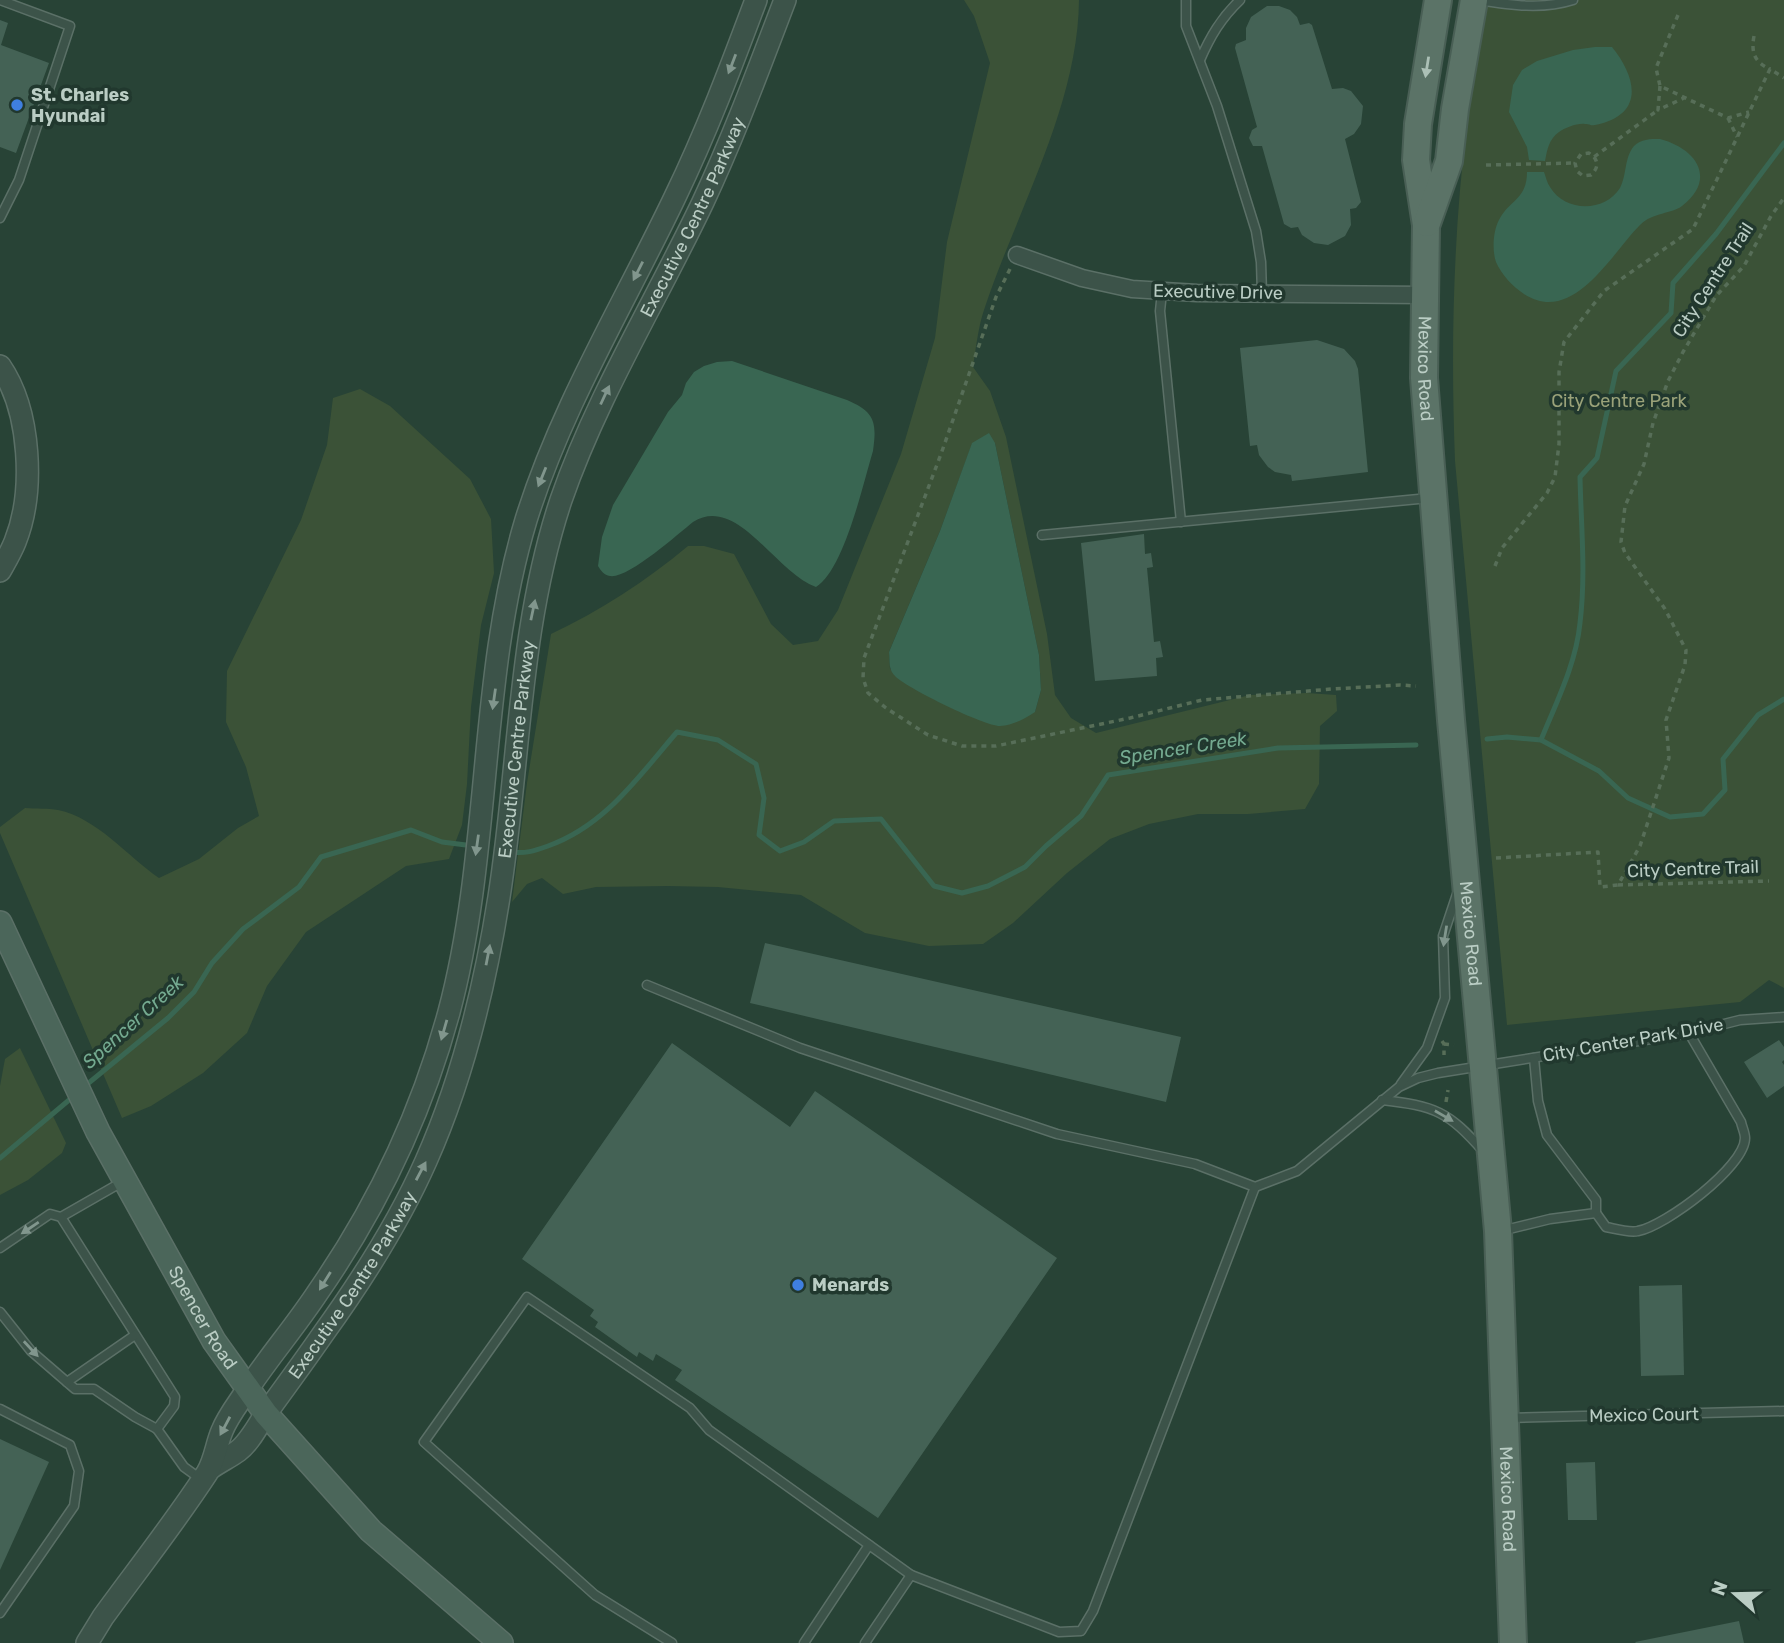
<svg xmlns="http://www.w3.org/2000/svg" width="1784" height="1643" font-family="Rubik,sans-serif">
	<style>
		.green { fill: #3b5237; fill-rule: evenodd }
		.water { fill: #396652 }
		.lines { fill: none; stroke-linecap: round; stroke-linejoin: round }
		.stream { stroke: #396652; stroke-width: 5 }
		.building { fill: #446255 }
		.service-casing { stroke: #5b7067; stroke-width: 11 }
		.minor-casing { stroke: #5b7067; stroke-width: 19 }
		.tertiary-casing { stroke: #5b7067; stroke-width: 24 }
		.secondary-casing { stroke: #5b7067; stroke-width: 26 }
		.primary-casing { stroke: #495f55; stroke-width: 30 }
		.path { stroke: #576e58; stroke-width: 3.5; stroke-dasharray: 5 5; stroke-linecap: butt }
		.service { stroke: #3c5349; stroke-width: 8 }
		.minor { stroke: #3c5349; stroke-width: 16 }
		.tertiary { stroke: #3c5349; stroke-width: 21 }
		.secondary { stroke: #4b665a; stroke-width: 23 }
		.primary { stroke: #5b7367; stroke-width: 26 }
		.oneway { fill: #81968d }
		.oneway2 { fill: #acc0b6 }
		.shop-dot { fill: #3f7fe0; stroke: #21382e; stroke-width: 2.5 }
		.labels { text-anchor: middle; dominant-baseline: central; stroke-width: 7; stroke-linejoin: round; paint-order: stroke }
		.poi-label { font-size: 18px; font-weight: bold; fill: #bacdc4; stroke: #21382e; text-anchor: start }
		.street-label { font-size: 18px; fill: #bacdc4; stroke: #21382e }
		.park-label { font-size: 18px; fill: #9aa279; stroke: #21382e }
		.water-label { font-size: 19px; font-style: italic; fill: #74aa90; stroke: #21382e }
	</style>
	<rect width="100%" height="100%" fill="#284336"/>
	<g class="green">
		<path d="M964 0H1079C1078 106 1017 210 984 310 978 328 976 348 973 367L990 391 1006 437 1047 634 1055 695 1071 718 1096 733 1250 695 1307 693 1336 695 1337 711 1320 726 1319 784 1305 809 1248 814H1198L1149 824 1110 839 1067 873 1013 923 983 944 929 946 865 933 801 895 718 887 668 886 596 887 563 894 542 878 527 884 512 902 527 783 551 634C600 611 646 581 688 546H704L734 554 771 624 793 645 818 641 838 610 901 454 935 338 947 242 990 63 974 16ZM995 443 1039 655 1041 690 1035 712 890 669 889 652 940 531 972 444Z"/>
		<path d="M1487 0H1784V988L1769 980 1740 1002 1507 1025 1455 461C1449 304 1456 154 1487 0Z"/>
		<path d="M360 389 390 406 470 479 491 519 494 573 481 625 471 707 467 784 462 825 449 859 406 866 306 932 267 986 247 1033 203 1073 151 1106 122 1118 0 833V827L25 808C36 809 48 808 58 810 97 818 127 856 159 878L199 859 238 828 259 816 246 767 226 722 227 671 301 520 327 445 333 398Z"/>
		<polygon points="20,1048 66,1143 62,1153 28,1180 0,1195 0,1086 5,1059"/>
	</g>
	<g class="water">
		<path d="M1595 47H1612C1637 78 1645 115 1595 125 1588 126 1592 124 1585 124 1577 123 1565 128 1559 132 1549 139 1547 150 1545 161L1529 160 1527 147 1509 112 1513 85 1522 70 1537 61 1573 50Z"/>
		<path d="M1660 139C1695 148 1718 178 1682 206 1672 214 1653 212 1640 225 1611 254 1573 326 1524 294 1513 287 1501 274 1496 262 1492 251 1493 231 1499 220 1509 200 1527 200 1527 172H1544C1546 177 1547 183 1550 187 1565 212 1604 213 1620 188 1627 175 1624 158 1634 146 1641 139 1650 139 1660 139Z"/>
		<path d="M732 361 847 400C875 412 877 422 873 451 863 484 844 570 816 587 775 572 737 494 693 522 678 534 628 579 610 576 604 575 601 571 598 566L602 537 613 505 668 412 682 395 686 383 694 372 704 366 717 362Z"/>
		<path d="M989 433 995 443 1039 655 1041 690 1035 712C1024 719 1014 725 1000 726 984 726 909 689 896 677 888 670 890 662 889 652L940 531 972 443Z"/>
	</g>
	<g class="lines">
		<g class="stream">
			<polyline points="1487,739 1507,737 1541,740 1599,771 1628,798 1670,817 1703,814 1725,790 1723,759 1758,715 1784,699"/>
			<path d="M1541 740C1556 703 1576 664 1580 623 1586 574 1581 526 1580 477L1597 458 1616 371 1671 313 1673 283 1716 234 1784 143"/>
			<path d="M511 852C525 854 534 851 548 846 605 826 639 776 677 732L718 740 756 764 764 798 759 835 780 851 804 842 834 821 881 819 934 886 962 893 988 886 1025 867 1046 846 1081 816 1108 775 1278 748 1416 745"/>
			<polyline points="85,1086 168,1018 194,992 212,963 243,929 299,887 321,857 411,830 442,842 474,846"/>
			<polyline points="0,1158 75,1095"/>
		</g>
	</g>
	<g class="building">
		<polygon points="1267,6 1279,6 1290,10 1297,17 1300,25 1309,23 1312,25 1332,89 1343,88 1351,91 1363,106 1361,124 1354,134 1345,139 1361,202 1356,208 1350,209 1351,225 1345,236 1328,245 1314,243 1302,235 1298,227 1291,228 1284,224 1262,146 1253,146 1249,138 1252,130 1257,127 1235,48 1236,44 1246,40 1246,28 1251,17"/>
		<polygon points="0,20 8,23 1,45 49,63 16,153 0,147"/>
		<polygon points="1317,340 1344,349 1355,361 1358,369 1368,472 1292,481 1291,475 1275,472 1268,467 1259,455 1257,445 1250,446 1240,348"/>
		<polygon points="1144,534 1145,554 1151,553 1153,567 1147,568 1154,642 1160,641 1163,657 1156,658 1157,676 1095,681 1081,543"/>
		<polygon points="765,943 1181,1037 1166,1102 750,1003"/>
		<polygon points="1779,1040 1784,1047 1784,1060 1782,1062 1784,1065 1784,1086 1767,1098 1744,1062"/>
		<polygon points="672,1043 790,1127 815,1091 1057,1258 878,1518 675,1380 682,1370 656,1354 653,1361 639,1352 637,1357 595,1327 598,1322 590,1316 594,1310 522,1259"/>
		<polygon points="1682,1285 1684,1375 1641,1376 1639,1286"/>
		<polygon points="0,1439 49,1462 0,1570"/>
		<polygon points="1595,1462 1597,1520 1568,1520 1566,1463"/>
		<polygon points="1739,1621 1744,1643 1636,1643 1635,1642"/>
	</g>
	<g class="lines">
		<defs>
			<g id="service">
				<polyline points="0,0 70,26 19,180 0,218"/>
				<polyline points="1186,0 1186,26 1217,106 1256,231 1261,262 1262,294"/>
				<path d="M1479 0C1510 5 1542 10 1573 0"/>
				<path d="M1200 60C1210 37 1221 18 1240 0"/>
				<polyline points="1162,292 1160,311 1181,522"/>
				<polyline points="1042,535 1429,498"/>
				<polyline points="647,985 800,1048 1057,1134 1195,1164 1255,1187 1297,1171 1399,1087 1418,1078 1438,1073 1689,1033 1740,1020 1784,1017"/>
				<polyline points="1401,1084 1427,1048 1445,998 1443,936 1457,894"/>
				<path d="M1382 1100C1435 1106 1448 1111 1484 1152"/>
				<path d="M1596 1213 1606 1227C1616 1229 1629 1233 1638 1231 1665 1226 1745 1167 1745 1138 1745 1133 1742 1127 1741 1122L1689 1033"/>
				<polyline points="61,1217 122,1182"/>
				<polyline points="1501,1231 1550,1219 1596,1213 1596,1200 1547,1135 1538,1101 1534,1058"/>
				<polyline points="0,1248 50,1214 61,1217 175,1397 174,1406 157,1429 184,1467 202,1480"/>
				<polyline points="0,1312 31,1351 75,1389 94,1389 135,1417 157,1429"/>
				<polyline points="67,1382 135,1335"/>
				<polyline points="0,1409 70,1445 79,1471 74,1506 0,1613"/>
				<polyline points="1507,1418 1784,1411"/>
				<polyline points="672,1643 595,1595 424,1442 527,1297 690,1408 709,1430 911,1575"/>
				<polyline points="804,1643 869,1545"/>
				<polyline points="865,1643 911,1575 1059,1632 1081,1631 1093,1611 1255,1187"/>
			</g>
			<polyline id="minor" points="1017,255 1082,278 1132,289 1197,293 1425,295"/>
			<g id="tertiary">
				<path d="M0 366C31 411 35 492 15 542 11 552 5 562 0 571"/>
				<path id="s1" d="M211 1468C219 1462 230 1457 238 1451 250 1442 258 1425 267 1412 286 1386 305 1360 323 1334 362 1280 399 1222 426 1161 463 1078 485 986 499 897 520 764 518 629 561 500 597 396 656 301 703 202 734 136 759 68 785 0"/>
				<path d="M87 1643 103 1617C138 1569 175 1522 207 1473 215 1460 216 1445 222 1431 227 1418 237 1405 245 1393 267 1359 295 1327 318 1292 377 1207 422 1112 449 1012 492 851 478 679 526 520 561 407 624 304 675 197 706 133 731 67 756 0"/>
			</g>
			<g id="secondary">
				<path id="s2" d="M0 923 98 1132 214 1341 266 1414 371 1531 501 1643"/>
			</g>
			<g id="primary">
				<path id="s3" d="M1438 0 1418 124 1416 160 1426 225 1424 378 1451 720 1498 1231 1513 1643"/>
				<polyline points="1427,223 1449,161 1455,109 1474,0"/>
			</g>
		</defs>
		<use href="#service" class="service-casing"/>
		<use href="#minor" class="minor-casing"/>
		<use href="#tertiary" class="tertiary-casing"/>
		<use href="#secondary" class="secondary-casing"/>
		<use href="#primary" class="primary-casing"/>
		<g class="path">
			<polyline points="1678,15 1656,68 1660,86 1728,118 1749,112"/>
			<path d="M1754 36C1751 52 1754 62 1770 69"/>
			<polyline points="1660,86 1658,110 1684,98"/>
			<polyline points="1728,118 1737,137"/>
			<path d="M1594 157C1599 164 1597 169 1591 175L1583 176 1577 171 1575 163 1581 154 1589 153 1594 157 1658 110"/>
			<polyline points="1486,165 1575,163"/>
			<polyline points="1010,269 996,297 941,454 864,658 863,678 868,693 886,708 928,735 962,746 996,746 1130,718 1202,700 1332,689 1400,685 1416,686"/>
			<polyline points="1495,566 1502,548 1547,493 1555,477 1559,444 1559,372 1564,342 1604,291 1693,229 1770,69 1784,78"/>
			<polyline points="1496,858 1598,852 1600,887 1618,885 1640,846 1669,758 1666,720 1685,665 1686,650 1665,609 1625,553 1621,542 1625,506 1644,464 1653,423 1668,381 1683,352 1716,296 1744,266 1771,216 1784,198"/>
			<polyline points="1618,885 1769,881"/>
			<polyline points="1442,1041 1444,1044 1444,1055"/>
			<polyline points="1444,1044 1454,1045"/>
			<polyline points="1446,1102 1448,1090"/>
		</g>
		<use href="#service" class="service"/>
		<use href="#minor" class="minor"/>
		<use href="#tertiary" class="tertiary"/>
		<use href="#secondary" class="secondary"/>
		<use href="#primary" class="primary"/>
	</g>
	<defs><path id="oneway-solid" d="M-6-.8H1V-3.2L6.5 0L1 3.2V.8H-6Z" transform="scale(1.75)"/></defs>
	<g class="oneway">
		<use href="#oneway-solid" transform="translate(732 64) rotate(111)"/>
		<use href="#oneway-solid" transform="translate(638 271) rotate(117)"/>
		<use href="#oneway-solid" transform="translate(605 395) rotate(-65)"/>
		<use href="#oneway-solid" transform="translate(542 477) rotate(112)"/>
		<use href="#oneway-solid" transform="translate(533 610) rotate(-78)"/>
		<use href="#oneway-solid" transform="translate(494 699) rotate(98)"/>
		<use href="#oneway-solid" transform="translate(477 845) rotate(98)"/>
		<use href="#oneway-solid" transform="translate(1445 936) rotate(99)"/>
		<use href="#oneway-solid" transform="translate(488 955) rotate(-79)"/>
		<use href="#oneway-solid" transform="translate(444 1030) rotate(106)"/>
		<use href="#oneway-solid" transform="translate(1444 1116) rotate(30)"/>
		<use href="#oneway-solid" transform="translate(421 1171) rotate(-62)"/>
		<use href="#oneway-solid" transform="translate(30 1228) rotate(146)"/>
		<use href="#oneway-solid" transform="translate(325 1281) rotate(122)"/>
		<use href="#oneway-solid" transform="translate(31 1349) rotate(47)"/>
		<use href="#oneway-solid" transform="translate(225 1426) rotate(118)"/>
	</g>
	<use class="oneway2" href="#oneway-solid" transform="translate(1427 67) rotate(99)"/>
	<g class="shop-dot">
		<circle cx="17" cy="105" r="7"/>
		<circle cx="798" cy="1285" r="7"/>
	</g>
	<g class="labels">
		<g class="poi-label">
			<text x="31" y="95">St. Charles<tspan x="31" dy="21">Hyundai</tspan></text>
			<text x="812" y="1285">Menards</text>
		</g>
		<g class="street-label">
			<text stroke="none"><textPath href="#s1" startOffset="1368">Executive Centre Parkway</textPath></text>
			<text transform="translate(1713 280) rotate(-57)">City Centre Trail</text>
			<text transform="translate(1218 292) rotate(1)">Executive Drive</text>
			<text stroke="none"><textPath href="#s3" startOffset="371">Mexico Road</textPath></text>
			<text stroke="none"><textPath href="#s1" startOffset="802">Executive Centre Parkway</textPath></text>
			<text transform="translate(1693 869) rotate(-2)">City Centre Trail</text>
			<text stroke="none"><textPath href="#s3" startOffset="938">Mexico Road</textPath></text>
			<text transform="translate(1633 1040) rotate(-10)">City Center Park Drive</text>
			<text stroke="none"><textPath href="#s1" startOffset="234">Executive Centre Parkway</textPath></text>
			<text stroke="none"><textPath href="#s2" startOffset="444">Spencer Road</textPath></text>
			<text transform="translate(1644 1415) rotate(-1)">Mexico Court</text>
			<text stroke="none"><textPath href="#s3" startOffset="1505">Mexico Road</textPath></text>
		</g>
		<g class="park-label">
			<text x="1619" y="401">City Centre Park</text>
		</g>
		<g class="water-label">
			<text transform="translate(1183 748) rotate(-9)">Spencer Creek</text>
			<text transform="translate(133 1022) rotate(-42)">Spencer Creek</text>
		</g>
	</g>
	<g transform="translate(1735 1594) rotate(290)" stroke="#21382e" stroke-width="5" paint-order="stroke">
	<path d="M0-5L12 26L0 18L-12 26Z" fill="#bacdc4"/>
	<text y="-10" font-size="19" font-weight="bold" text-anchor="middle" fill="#bacdc4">N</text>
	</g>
</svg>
